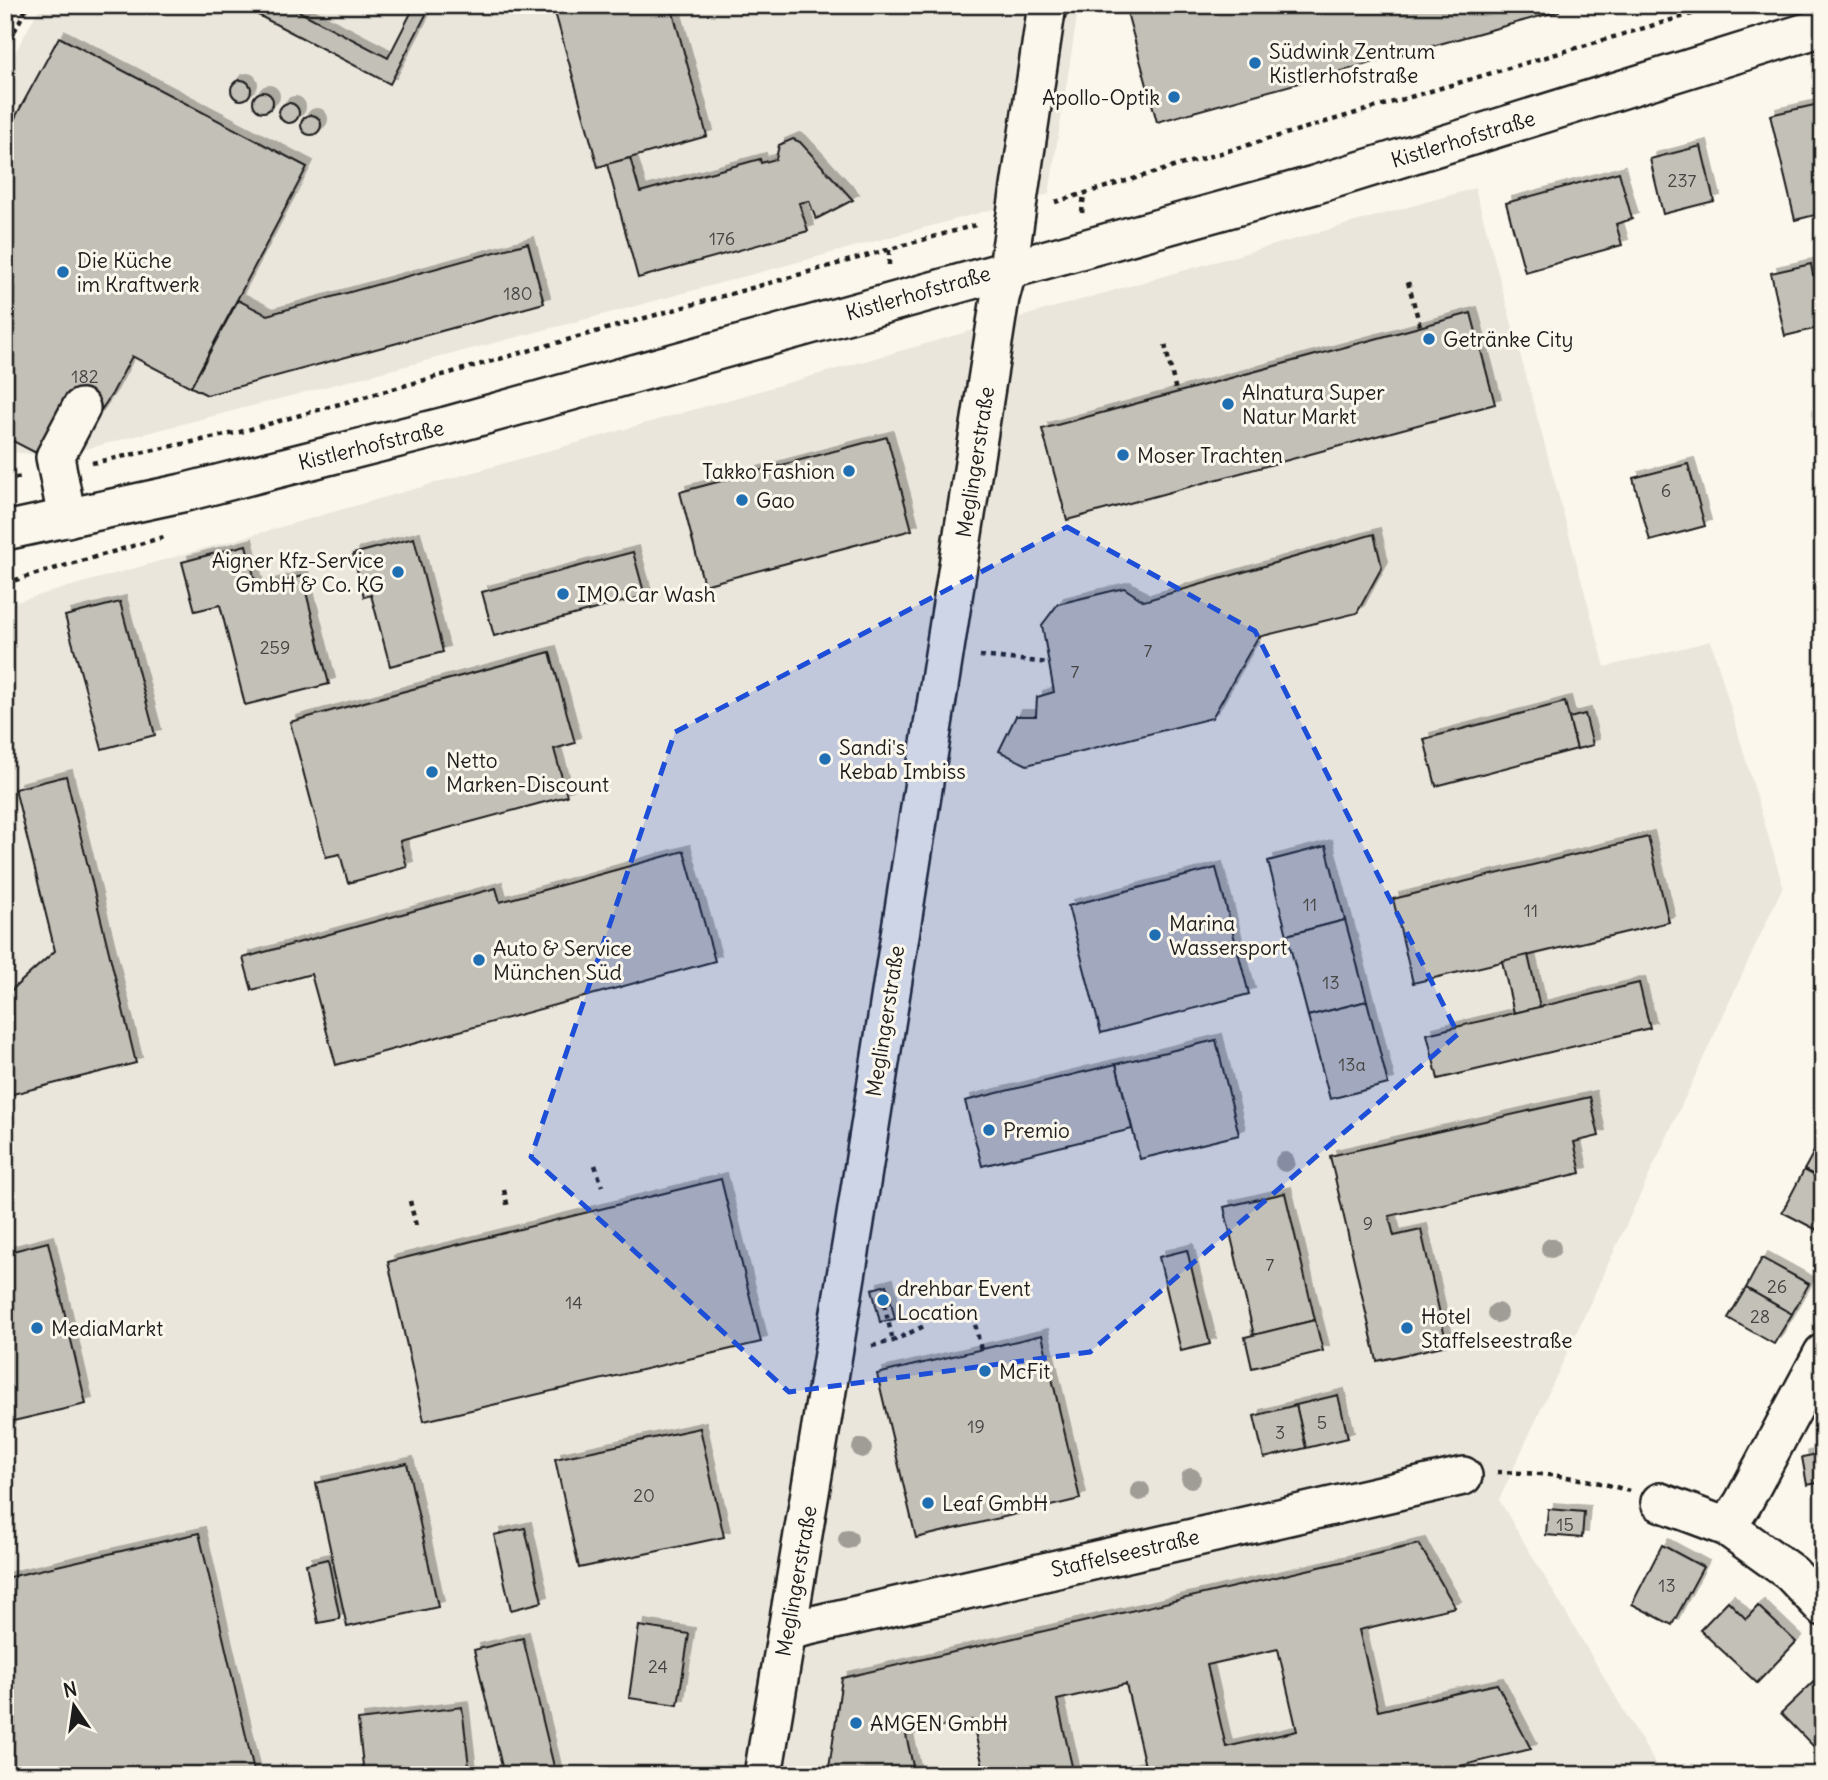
<svg xmlns="http://www.w3.org/2000/svg" width="1828" height="1780" font-family="Delius,sans-serif">
	<style>
		.built { fill: #eae6dc }
		.building { fill: #c3c0b8; stroke: #1c1c1c; stroke-width: 2; fill-rule: evenodd; filter: url(#shadow) }
		.lines { fill: none; stroke-linecap: round; stroke-linejoin: round }
		.minor-casing { stroke: #1c1c1c; stroke-width: 42 }
		.path { stroke: #1c1c1c; stroke-width: 4.5; stroke-dasharray: 5 5; stroke-linecap: butt }
		.minor { stroke: #fbf7ec; stroke-width: 37 }
		.tree { fill: #a09d97 }
		.marked { fill: #1d4ed8; fill-opacity: 0.2; stroke: #1d4ed8; stroke-width: 5; stroke-dasharray: 14 9; stroke-linejoin: round }
		.poi-dot { fill: #1f6fb2; stroke: #fbf7ec; stroke-width: 2.5 }
		.labels { text-anchor: middle; dominant-baseline: central; stroke-width: 6; stroke-linejoin: round; paint-order: stroke }
		.number-label { font-size: 18px; fill: #464543 }
		.poi-label { font-size: 21px; fill: #1c1c1c; stroke: #fbf7ec; text-anchor: start }
		.street-label { font-size: 21px; fill: #1c1c1c; stroke: #fbf7ec }
	</style>
	<defs>
		<filter id="shadow"><feDropShadow dx="6" dy="-6" stdDeviation="0" flood-color="#0004"/></filter>
	</defs>
	<rect width="100%" height="100%" fill="#fbf7ec"/>
	<filter id="ink" filterUnits="userSpaceOnUse"><feTurbulence type="fractalNoise" baseFrequency=".0143" numOctaves="2"/><feDisplacementMap in="SourceGraphic" scale="14" xChannelSelector="R" yChannelSelector="G"/><feConvolveMatrix kernelMatrix="1 2 1 2 8 2 1 2 1" color-interpolation-filters="sRGB"/></filter>
	<g filter="url(#ink)">
		<g class="built">
			<polygon points="41,5 1079,5 1049,194 621,310 55,457 5,451 5,71"/>
			<polygon points="1475,188 1605,667 1711,641 1783,886 1499,1500 1662,1775 5,1775 5,605"/>
		</g>
		<g class="building">
			<polygon points="239,5 287,5 388,58 415,5 431,5 390,84"/>
			<polygon points="553,5 671,5 707,136 598,167"/>
			<polygon points="1125,5 1557,5 1559,11 1157,122"/>
			<polygon points="59,37 307,167 191,387 132,356 112,394 97,416 42,456 5,437 5,136"/>
			<circle cx="241" cy="90" r="10"/>
			<circle cx="263" cy="102" r="10"/>
			<circle cx="289" cy="113" r="10"/>
			<polygon points="1823,103 1823,213 1795,220 1770,115"/>
			<circle cx="311" cy="125" r="10"/>
			<polygon points="793,139 800,142 853,200 816,219 809,201 799,203 808,231 638,278 607,164 630,158 640,192 760,159 761,163 776,159 779,145"/>
			<polygon points="1701,146 1714,201 1663,214 1650,159"/>
			<polygon points="1619,172 1632,219 1616,224 1622,245 1525,272 1506,203"/>
			<polygon points="528,243 544,303 207,395 191,387 238,300 267,315"/>
			<polygon points="1811,264 1813,275 1823,273 1823,332 1822,327 1785,336 1771,273"/>
			<polygon points="1471,313 1495,404 1067,520 1042,429"/>
			<polygon points="887,437 912,530 704,585 680,492"/>
			<polygon points="1688,464 1705,526 1650,541 1633,478"/>
			<polygon points="1374,534 1382,567 1357,613 1258,637 1212,718 1027,765 999,751 1016,716 1036,716 1037,697 1054,692 1042,625 1058,604 1124,588 1144,601"/>
			<polygon points="414,538 443,652 390,666 371,595 364,597 353,554"/>
			<polygon points="246,545 257,588 302,576 329,684 245,705 220,605 195,611 182,562"/>
			<polygon points="633,552 645,596 494,636 482,592"/>
			<polygon points="120,602 155,735 102,749 65,616"/>
			<polygon points="550,652 575,743 554,749 567,796 400,841 407,867 348,883 340,854 326,857 290,722"/>
			<polygon points="1565,702 1577,749 1436,786 1424,739"/>
			<polygon points="1585,714 1593,745 1577,749 1569,718"/>
			<polygon points="66,776 136,1063 5,1096 5,996 55,951 15,789"/>
			<polygon points="1648,837 1669,922 1413,983 1393,899"/>
			<polygon points="1326,846 1345,920 1287,935 1268,861"/>
			<polygon points="684,851 715,961 336,1065 311,974 252,990 243,958 496,888 500,902"/>
			<polygon points="1216,868 1249,994 1101,1033 1068,906"/>
			<polygon points="1345,920 1367,1001 1308,1016 1287,935"/>
			<polygon points="1528,955 1540,1007 1514,1013 1502,961"/>
			<polygon points="1639,983 1650,1028 1438,1079 1427,1034"/>
			<polygon points="1367,1001 1388,1084 1330,1099 1308,1016"/>
			<polygon points="1216,1040 1239,1135 1140,1159 1116,1064"/>
			<polygon points="1116,1064 1132,1129 982,1166 965,1101"/>
			<polygon points="1590,1097 1599,1136 1574,1142 1581,1173 1389,1216 1394,1236 1421,1230 1447,1345 1377,1361 1330,1156"/>
			<polygon points="1823,1135 1823,1180 1804,1170"/>
			<polygon points="1804,1170 1823,1180 1823,1233 1782,1212"/>
			<polygon points="721,1179 761,1342 424,1421 388,1262"/>
			<polygon points="1285,1193 1315,1320 1254,1335 1224,1207"/>
			<polygon points="48,1242 86,1404 5,1423 5,1253"/>
			<polygon points="1187,1250 1210,1344 1181,1351 1159,1257"/>
			<polygon points="1762,1258 1809,1284 1792,1314 1746,1288"/>
			<polygon points="887,1285 895,1319 880,1322 872,1289"/>
			<polygon points="1746,1288 1792,1314 1774,1344 1728,1318"/>
			<polygon points="1315,1320 1323,1351 1252,1368 1245,1337"/>
			<polygon points="1042,1335 1080,1499 916,1538 877,1374"/>
			<polygon points="1338,1395 1348,1438 1306,1448 1296,1405"/>
			<polygon points="1296,1405 1306,1448 1264,1458 1254,1416"/>
			<polygon points="700,1428 724,1537 579,1568 555,1459"/>
			<polygon points="1823,1453 1823,1482 1807,1485 1802,1457"/>
			<polygon points="407,1463 438,1607 347,1627 316,1483"/>
			<polygon points="1548,1509 1584,1512 1582,1538 1546,1535"/>
			<polygon points="525,1528 542,1602 511,1610 494,1535"/>
			<polygon points="199,1533 255,1775 5,1775 5,1578"/>
			<path d="M1419 1544 1455 1607 1359 1630 1378 1711 1497 1684 1531 1749 1423 1775H1107L1145 1766 1126 1684 1057 1700 1074 1775H985L972 1720 906 1735 915 1775H828L842 1678ZM1278 1649 1297 1731 1226 1747 1207 1665Z"/>
			<polygon points="1662,1545 1703,1567 1672,1625 1632,1604"/>
			<polygon points="328,1559 340,1619 318,1623 306,1564"/>
			<polygon points="1728,1601 1746,1619 1758,1606 1796,1642 1757,1683 1700,1630"/>
			<polygon points="639,1626 689,1634 678,1705 629,1698"/>
			<polygon points="523,1638 556,1775 504,1775 474,1650"/>
			<polygon points="1822,1674 1823,1743 1816,1749 1781,1713"/>
			<polygon points="462,1707 470,1775 364,1775 358,1720"/>
		</g>
		<g class="lines">
			<defs>
				<g id="minor">
					<polyline points="67,518 55,457 81,408"/>
					<polyline points="5,531 182,493 446,426 1314,185 1823,27"/>
					<polyline points="1660,1502 1727,1527 1791,1573 1823,1607"/>
					<polyline points="1727,1527 1743,1503 1823,1353"/>
					<polyline points="787,1631 1463,1476"/>
					<polyline points="763,1775 854,1228 1000,298 1008,268 1047,5"/>
				</g>
			</defs>
			<use href="#minor" class="minor-casing"/>
			<g class="path">
				<polyline points="5,49 28,5"/>
				<polyline points="1055,202 1722,5"/>
				<polyline points="1082,213 1084,193"/>
				<polyline points="889,250 889,267"/>
				<polyline points="1408,282 1420,326"/>
				<polyline points="1165,345 1176,391"/>
				<polyline points="92,463 240,432 979,224"/>
				<polyline points="5,480 22,477"/>
				<polyline points="5,583 164,537"/>
				<polyline points="980,656 1049,663"/>
				<polyline points="595,1165 602,1186"/>
				<polyline points="504,1190 508,1208"/>
				<polyline points="410,1201 417,1230"/>
				<polyline points="884,1304 893,1341"/>
				<polyline points="973,1315 981,1350"/>
				<polyline points="872,1346 893,1341 926,1325"/>
				<path d="M1497 1472C1542 1473 1586 1477 1629 1491"/>
			</g>
			<use href="#minor" class="minor"/>
		</g>
		<g class="tree">
			<circle cx="1285" cy="1162" r="10"/>
			<circle cx="1551" cy="1248" r="10"/>
			<circle cx="1497" cy="1313" r="10"/>
			<circle cx="862" cy="1448" r="10"/>
			<circle cx="1191" cy="1478" r="10"/>
			<circle cx="1140" cy="1491" r="10"/>
			<circle cx="848" cy="1539" r="10"/>
		</g>
	</g>
	<path class="marked" d="M1067 527 1255 631 1458 1034 1090 1352 789 1392 531 1157 675 732Z"/>
	<g class="poi-dot">
		<circle cx="1255" cy="63" r="7"/>
		<circle cx="1174" cy="97" r="7"/>
		<circle cx="63" cy="272" r="7"/>
		<circle cx="1429" cy="339" r="7"/>
		<circle cx="1228" cy="404" r="7"/>
		<circle cx="1123" cy="455" r="7"/>
		<circle cx="849" cy="471" r="7"/>
		<circle cx="742" cy="500" r="7"/>
		<circle cx="398" cy="572" r="7"/>
		<circle cx="563" cy="594" r="7"/>
		<circle cx="825" cy="759" r="7"/>
		<circle cx="432" cy="772" r="7"/>
		<circle cx="1155" cy="935" r="7"/>
		<circle cx="479" cy="960" r="7"/>
		<circle cx="989" cy="1130" r="7"/>
		<circle cx="883" cy="1300" r="7"/>
		<circle cx="37" cy="1328" r="7"/>
		<circle cx="1407" cy="1328" r="7"/>
		<circle cx="985" cy="1371" r="7"/>
		<circle cx="928" cy="1503" r="7"/>
		<circle cx="856" cy="1723" r="7"/>
	</g>
	<g class="labels">
		<g class="number-label">
			<text x="1682" y="180">237</text>
			<text x="722" y="238">176</text>
			<text x="518" y="293">180</text>
			<text x="85" y="376">182</text>
			<text x="1666" y="490">6</text>
			<text x="275" y="647">259</text>
			<text x="1148" y="650">7</text>
			<text x="1075" y="671">7</text>
			<text x="1310" y="904">11</text>
			<text x="1531" y="910">11</text>
			<text x="1331" y="982">13</text>
			<text x="1352" y="1064">13a</text>
			<text x="1368" y="1223">9</text>
			<text x="1270" y="1264">7</text>
			<text x="1777" y="1286">26</text>
			<text x="574" y="1302">14</text>
			<text x="1760" y="1316">28</text>
			<text x="1322" y="1422">5</text>
			<text x="976" y="1426">19</text>
			<text x="1280" y="1432">3</text>
			<text x="644" y="1495">20</text>
			<text x="1565" y="1524">15</text>
			<text x="1667" y="1585">13</text>
			<text x="658" y="1666">24</text>
		</g>
		<g class="poi-label">
			<text x="1269" y="51">Südwink Zentrum<tspan x="1269" dy="24">Kistlerhofstraße</tspan></text>
			<text x="1160" y="97" text-anchor="end">Apollo-Optik</text>
			<text x="77" y="260">Die Küche<tspan x="77" dy="24">im Kraftwerk</tspan></text>
			<text x="1443" y="339">Getränke City</text>
			<text x="1242" y="392">Alnatura Super<tspan x="1242" dy="24">Natur Markt</tspan></text>
			<text x="1137" y="455">Moser Trachten</text>
			<text x="835" y="471" text-anchor="end">Takko Fashion</text>
			<text x="756" y="500">Gao</text>
			<text x="384" y="560" text-anchor="end">Aigner Kfz-Service<tspan x="384" dy="24">GmbH &amp; Co. KG</tspan></text>
			<text x="577" y="594">IMO Car Wash</text>
			<text x="839" y="747">Sandi's<tspan x="839" dy="24">Kebab Imbiss</tspan></text>
			<text x="446" y="760">Netto<tspan x="446" dy="24">Marken-Discount</tspan></text>
			<text x="1169" y="923">Marina<tspan x="1169" dy="24">Wassersport</tspan></text>
			<text x="493" y="948">Auto &amp; Service<tspan x="493" dy="24">München Süd</tspan></text>
			<text x="1003" y="1130">Premio</text>
			<text x="897" y="1288">drehbar Event<tspan x="897" dy="24">Location</tspan></text>
			<text x="1421" y="1316">Hotel<tspan x="1421" dy="24">Staffelseestraße</tspan></text>
			<text x="51" y="1328">MediaMarkt</text>
			<text x="999" y="1371">McFit</text>
			<text x="942" y="1503">Leaf GmbH</text>
			<text x="870" y="1723">AMGEN GmbH</text>
		</g>
		<g class="street-label">
			<text transform="translate(1463 139) rotate(-17)">Kistlerhofstraße</text>
			<text transform="translate(918 293) rotate(-16)">Kistlerhofstraße</text>
			<text transform="translate(371 445) rotate(-14)">Kistlerhofstraße</text>
			<text transform="translate(975 462) rotate(-81)">Meglingerstraße</text>
			<text transform="translate(885 1021) rotate(-81)">Meglingerstraße</text>
			<text transform="translate(1125 1553) rotate(-13)">Staffelseestraße</text>
			<text transform="translate(796 1581) rotate(-80)">Meglingerstraße</text>
		</g>
	</g>
	<rect width="1828" height="1780" fill="none" stroke="#fbf7ec" stroke-width="28"/>
	<rect x="14" y="14" width="1800" height="1752" fill="none" stroke="#1c1c1c" stroke-width="2.5" filter="url(#ink)"/>
	<g transform="translate(74 1706) rotate(347)" stroke="#fbf7ec" stroke-width="5" paint-order="stroke">
	<path d="M0-5L12 26L0 18L-12 26Z" fill="#1c1c1c"/>
	<text y="-10" font-size="19" font-weight="bold" text-anchor="middle" fill="#1c1c1c">N</text>
	</g>
</svg>
